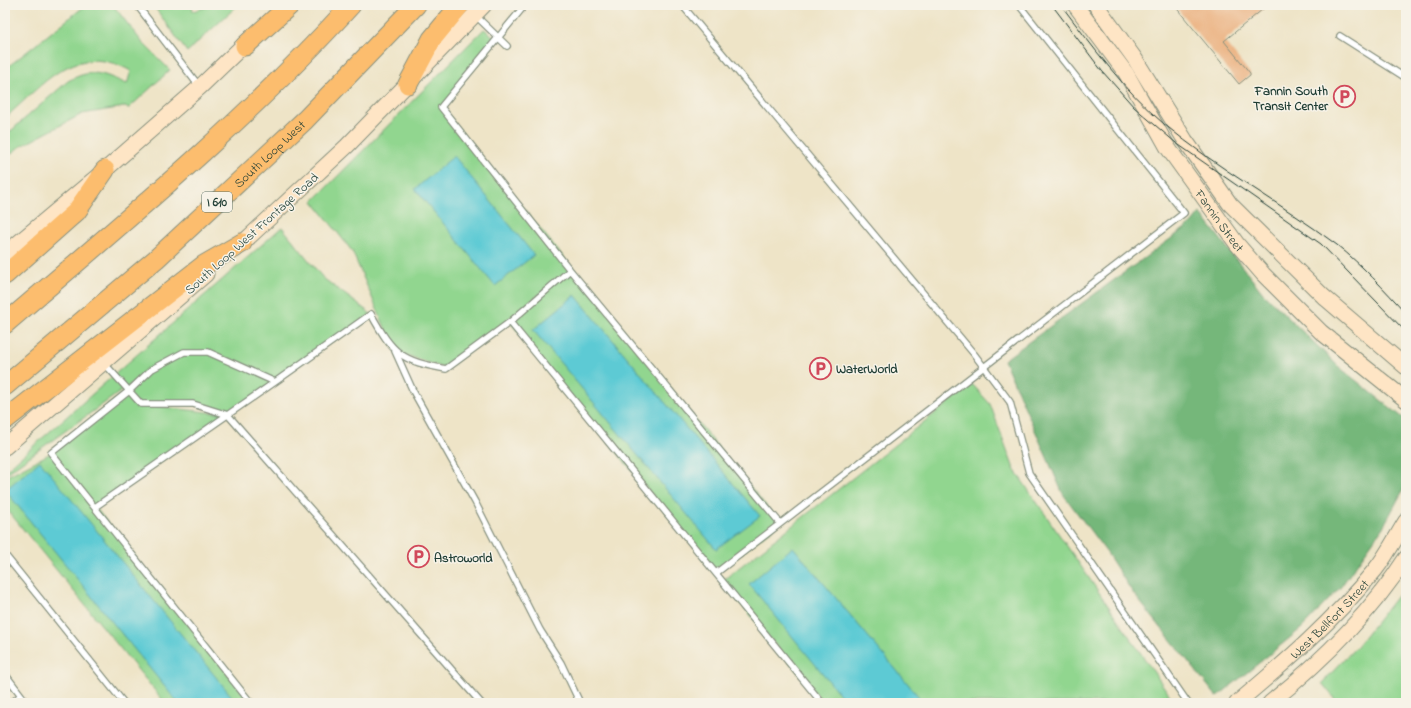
<svg xmlns="http://www.w3.org/2000/svg" width="1411" height="708" viewBox="0 0 1411 708" font-family="'Indie Flower',sans-serif">
<style>
.green{fill:#91d68f;stroke:#588a62;fill-rule:evenodd}
.forest{fill:#74b77a;stroke:#4a7a57}
.water{fill:#5dcad4;stroke:#3e8484}
.building{fill:#ecb687}
.lines{fill:none;stroke-linecap:round;stroke-linejoin:round}
.lane-casing{stroke:#86907e;stroke-width:8}
.secondary-casing{stroke:#86907e;stroke-width:17}
.highway-casing{stroke:#86907e;stroke-width:21}
.lane{stroke:#fff;stroke-width:5.5}
.secondary{stroke:#fee5c5;stroke-width:15}
.highway{stroke:#fcbd6e;stroke-width:19}
.tram{stroke:#1f3d34;stroke-width:1}
.labels{text-anchor:middle;stroke-width:3;stroke-linejoin:round;paint-order:stroke}
.shield{fill:#f7f3e8;stroke:#60746a;stroke-width:1}
.shield-label{font-size:12px;font-weight:bold;fill:#1f3d34}
.poi-label{font-size:13px;font-weight:bold;fill:#1f3d34;stroke:#f7f3e8;text-anchor:start}
.street-label{font-size:13px;fill:#1f3d34;stroke:#f7f3e8}
</style>
<rect width="100%" height="100%" fill="#f7f3e8"/>
<filter id="ink" filterUnits="userSpaceOnUse"><feTurbulence type="fractalNoise" baseFrequency=".025" numOctaves="2"/><feDisplacementMap in="SourceGraphic" scale="8" xChannelSelector="R" yChannelSelector="G"/><feConvolveMatrix kernelMatrix="1 2 1 2 8 2 1 2 1" color-interpolation-filters="sRGB"/></filter>
<filter id="wash" filterUnits="userSpaceOnUse"><feTurbulence type="fractalNoise" baseFrequency=".012" numOctaves="4" result="noise"/><feDisplacementMap in="SourceGraphic" scale="16" xChannelSelector="R" yChannelSelector="G"/><feGaussianBlur stdDeviation="0.9" result="paint"/><feColorMatrix in="noise" values="0 0 0 0 0 0 0 0 0 0 0 0 0 0 0 0 0 1.4 0 .05"/><feComposite in="paint" operator="in"/></filter>
<g filter="url(#wash)">
<rect width="100%" height="100%" fill="#eee4c7"/>
<path class="green" d="M86 5H113L142 42 170 70 129 108 124 107 82 114 18 148 5 158V136L68 81C94 67 103 74 127 84L131 71C75 40 45 83 5 118V69Z
M153 5H192L193 11 206 7V5H238L187 52Z
M484 29 497 39 441 107 780 523 716 573 510 322 557 280 446 369 395 351 352 251 313 201Z
M282 227 323 278 371 314 95 507 251 703H165L5 507V477L51 453 148 372 5 474V471ZM193 404 224 414 146 405Z
M972 384 990 404 1014 469 1175 703H824L722 581Z
M1406 585V703H1338L1322 683 1358 645Z"/>
<path class="forest" d="M1200 213 1262 292 1339 367 1406 420V485L1383 527 1340 588 1302 628 1217 697 1133 593 1107 553 1063 494 1004 360 1191 224Z"/>
<path class="water" d="M454 156 534 255 495 286 415 189Z
M575 295 760 516 716 549 533 330Z
M40 461 237 703H178L5 490Z
M793 547 924 703H847L749 584Z"/>
<g id="blocks">
<path class="building" d="M1174 5H1268L1224 41 1250 73V75L1239 84Z"/>
</g>
</g>
<g filter="url(#ink)">
<use href="#blocks" fill-opacity="0" stroke="#86907e" stroke-width="1"/>
<g class="lines">
<defs>
<path id="lane" d="M137 5 199 86
M525 5 441 107 570 270 510 322 822 703
M682 5 974 354 1010 402 1029 473 1188 703
M475 15 507 46
M1340 36 1406 78
M570 270 780 523
M395 351 413 391 475 502 540 630 561 663 580 703
M104 363 141 404H193L228 415 481 703
M95 507 275 382
M5 555 124 703
M716 573 1184 213 1019 5
M5 674 27 703
M12 703 21 695
M251 703 51 453 129 391 152 369 184 352H208L275 382 371 314C393 354 401 361 446 369L510 322"/>
<g id="secondary">
<path id="s1" d="M1075 5 1126 73 1168 148 1237 244 1263 274 1321 332 1406 400"/>
<path d="M1096 5 1135 59 1185 140 1230 204 1324 297 1406 367"/>
<path d="M235 250 347 146 484 5"/>
<path d="M5 254 105 170 200 87 252 37"/>
<path d="M5 447 206 274"/>
<path id="s2" d="M1237 703C1286 662 1334 620 1375 570 1387 555 1396 537 1406 521"/>
<path d="M1270 703C1322 661 1370 614 1406 558"/>
</g>
<g id="highway">
<path d="M245 46 290 5"/>
<path d="M408 84 432 39 460 5"/>
<path d="M5 275 76 212 105 170"/>
<path d="M5 324C124 222 246 121 351 5"/>
<path id="s3" d="M5 386 156 259 305 120 416 5"/>
<path d="M5 420 204 265 242 243"/>
</g>
</defs>
<use href="#lane" class="lane-casing"/>
<use href="#secondary" class="secondary-casing"/>
<use href="#highway" class="highway-casing"/>
<use href="#lane" class="lane"/>
<use href="#secondary" class="secondary"/>
<use href="#highway" class="highway"/>
<path class="tram" d="M1052 5 1102 71 1134 107 1176 143 1321 244 1406 332
M1061 5C1093 47 1123 89 1164 124 1218 169 1281 203 1337 245 1362 265 1384 289 1406 313"/>
</g>
</g>
<defs>
<symbol id="parking-ring" viewBox="-11 -11 22 22"><circle r="9.5" fill="#f7f3e8" stroke="#d1495b" stroke-width="1.5"/><path d="M-3.5-5.5H1a3.5 3.5 0 0 1 0 7H-1V5.5H-3.5ZM-1-3.4V-.6H.8a1.4 1.4 0 0 0 0-2.8Z" fill="#d1495b"/></symbol>
</defs>
<g fill-rule="evenodd">
<use href="#parking-ring" x="1332" y="84" width="25" height="25"/>
<use href="#parking-ring" x="808" y="356" width="25" height="25"/>
<use href="#parking-ring" x="406" y="544" width="25" height="25"/>
</g>
<g class="labels">
<rect class="shield" x="202" y="192" width="30" height="20" rx="3"/>
<g class="shield-label">
<text x="217" y="206">I 610</text>
</g>
<g class="poi-label">
<text x="1328" y="95" text-anchor="end">Fannin South<tspan x="1328" dy="15">Transit Center</tspan></text>
<text x="836" y="373">WaterWorld</text>
<text x="434" y="562">Astroworld</text>
</g>
<g class="street-label">
<text dy="5" stroke="none"><textPath href="#s3" startOffset="352">South Loop West</textPath></text>
<text dy="5" stroke="none"><textPath href="#s1" startOffset="260">Fannin Street</textPath></text>
<text transform="translate(251 233) rotate(-42)" y="5">South Loop West Frontage Road</text>
<text dy="5" stroke="none"><textPath href="#s2" startOffset="125">West Bellfort Street</textPath></text>
</g>
</g>
<rect width="1411" height="708" fill="none" stroke="#f7f3e8" stroke-width="20"/>
</svg>
